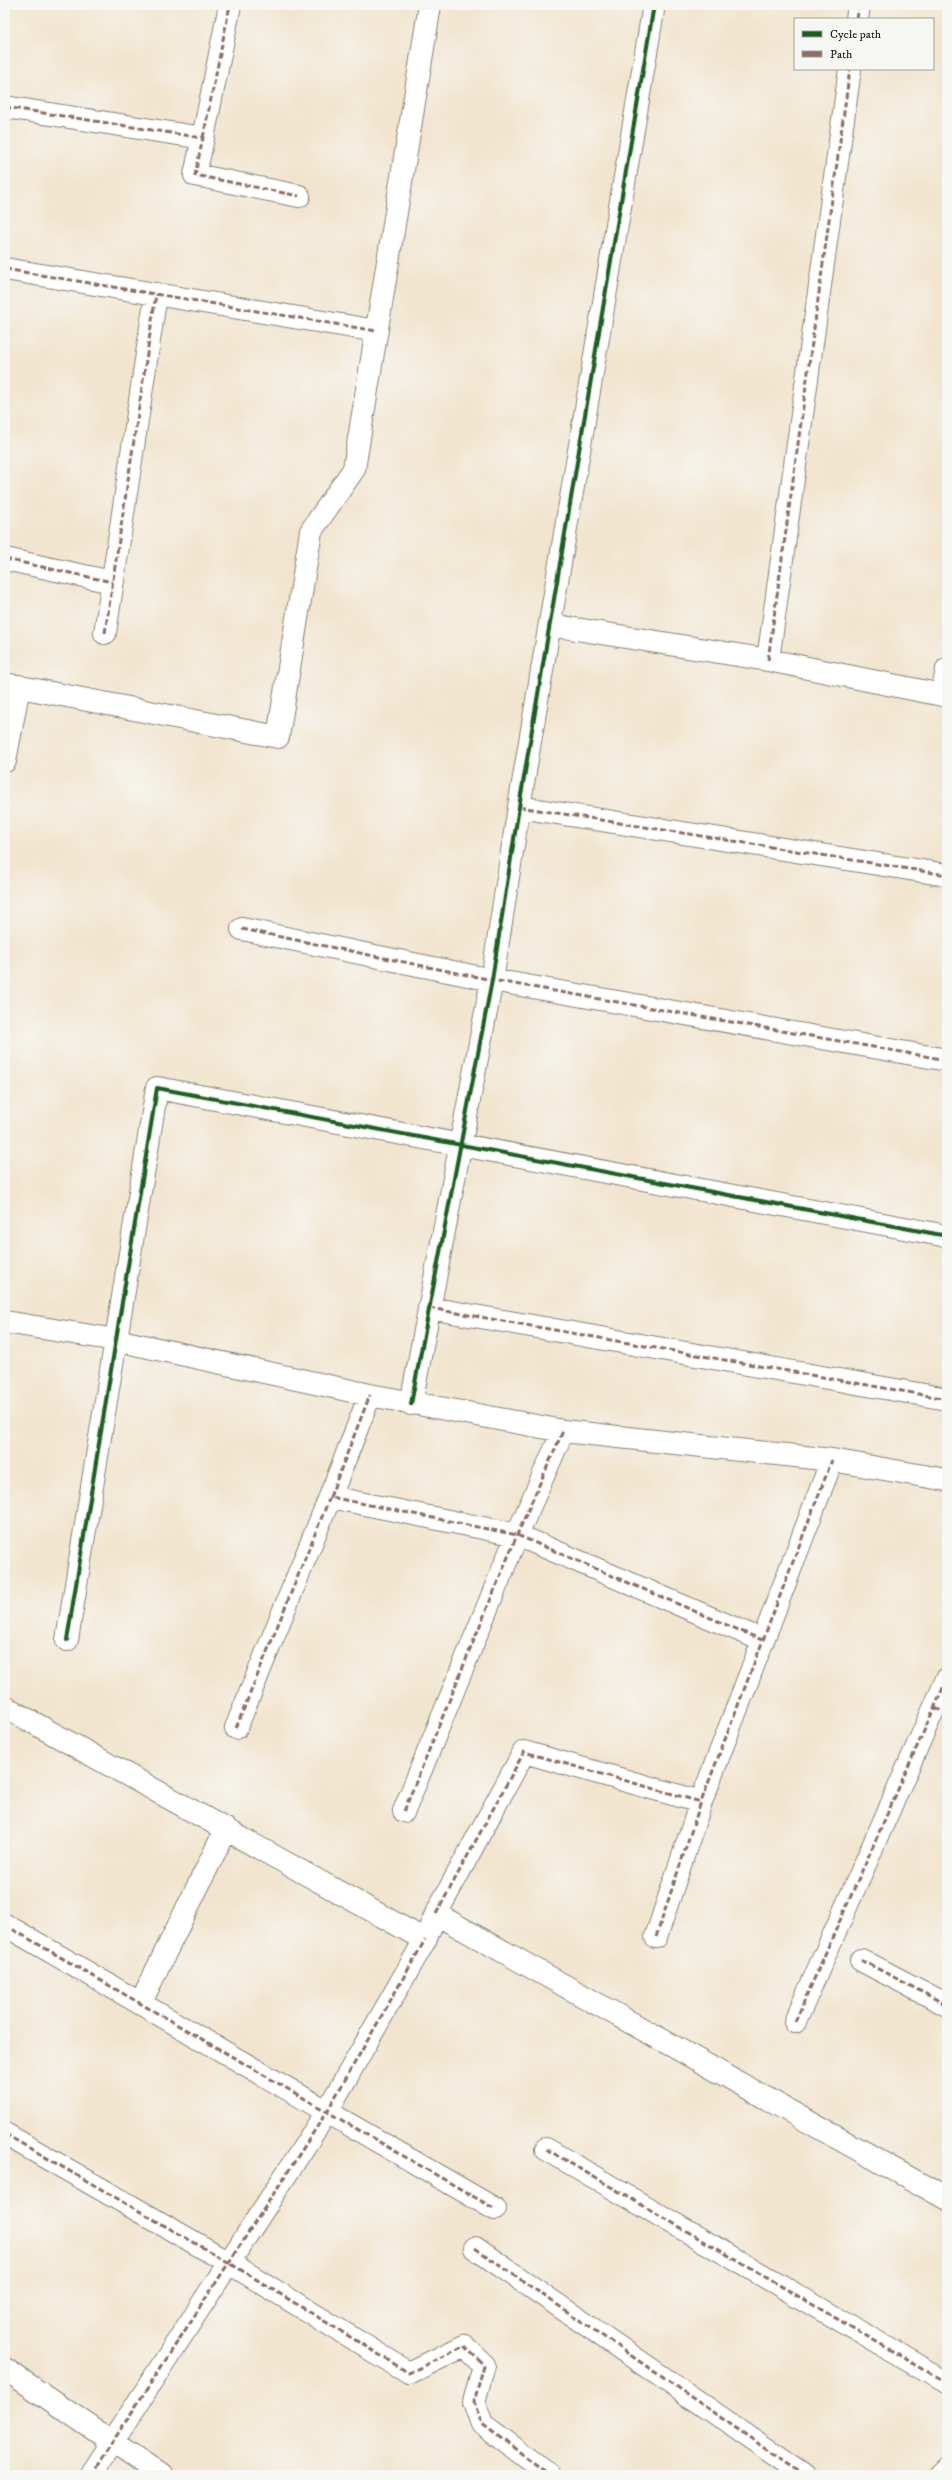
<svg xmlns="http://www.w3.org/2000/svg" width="952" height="2480" viewBox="0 0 952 2480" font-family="'IM FELL DW Pica',serif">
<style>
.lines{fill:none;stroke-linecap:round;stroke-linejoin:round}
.minor-casing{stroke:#878076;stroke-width:24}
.minor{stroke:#fff;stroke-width:22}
.quiet{stroke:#8d6e63;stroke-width:3;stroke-dasharray:6 3;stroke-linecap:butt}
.cycleway-casing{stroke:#f6f6f2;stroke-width:6}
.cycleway{stroke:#1b5e20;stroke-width:4}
</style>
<rect width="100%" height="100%" fill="#f6f6f2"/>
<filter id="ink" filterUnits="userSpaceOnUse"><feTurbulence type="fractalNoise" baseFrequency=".025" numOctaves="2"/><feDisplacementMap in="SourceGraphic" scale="8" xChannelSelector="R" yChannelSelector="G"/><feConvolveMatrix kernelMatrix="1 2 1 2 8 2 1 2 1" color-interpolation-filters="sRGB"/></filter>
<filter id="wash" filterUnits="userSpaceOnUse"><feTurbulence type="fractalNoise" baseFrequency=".012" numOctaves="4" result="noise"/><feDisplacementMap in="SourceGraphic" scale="16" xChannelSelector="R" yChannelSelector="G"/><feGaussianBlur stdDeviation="0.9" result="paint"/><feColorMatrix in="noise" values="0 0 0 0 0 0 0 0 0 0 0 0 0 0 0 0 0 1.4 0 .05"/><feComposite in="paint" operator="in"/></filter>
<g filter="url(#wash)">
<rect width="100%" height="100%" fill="#f2e5cf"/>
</g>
<g filter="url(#ink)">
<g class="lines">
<defs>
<path id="minor" d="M857 19 859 5
M5 107 203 138 195 175 299 196
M203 138 230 5
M5 269 377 331
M5 559 112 582
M551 625 768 660 947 696
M105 633 156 294
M768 660 850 69
M5 684 278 737 311 531 354 469 430 5
M942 695 947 669
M5 761 19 686
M519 807 947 875
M242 929 492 980 947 1060
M429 1308 947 1399
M5 1322 116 1340 370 1395 563 1431 832 1460 947 1480
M411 1404 492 980 519 807 654 5
M330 1497 370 1395
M67 1640 157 1088 947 1236
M5 1707 425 1940 436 1914 947 2199
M236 1728 330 1497 517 1535 762 1640
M404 1811 517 1535 563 1431
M436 1914 524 1752 701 1802
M5 1925 495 2209
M656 1937 701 1802 832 1460
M861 1960 947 2005
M140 2004 226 1829
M795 2022 947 1679
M5 2134 228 2262 409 2373 464 2346 484 2365 474 2402 482 2424 550 2475
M546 2149 947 2383
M475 2248 804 2475
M5 2369 161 2475
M91 2475 326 2113 425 1940
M939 2475 947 2467"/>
</defs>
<use href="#minor" class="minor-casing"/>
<use href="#minor" class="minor"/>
<path class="quiet" d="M857 19 859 5
M5 107 203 138 195 175 299 196
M203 138 230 5
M5 269 377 331
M5 559 112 582
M105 633 156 294
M768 660 850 69
M519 807 947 875
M242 929 492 980 947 1060
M429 1308 947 1399
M330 1497 370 1395
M935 1708 947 1713
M236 1728 330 1497 517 1535 762 1640
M404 1811 517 1535 563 1431
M436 1914 524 1752 701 1802
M5 1925 495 2209
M656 1937 701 1802 832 1460
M861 1960 947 2005
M795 2022 947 1679
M5 2134 228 2262 409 2373 464 2346 484 2365 474 2402 482 2424 550 2475
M546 2149 947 2383
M475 2248 804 2475
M91 2475 326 2113 425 1940"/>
<defs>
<path id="cycleway" d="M411 1404 492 980 519 807 654 5
M67 1640 157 1088 947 1236"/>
</defs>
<use href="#cycleway" class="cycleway-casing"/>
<use href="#cycleway" class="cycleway"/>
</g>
</g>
<rect width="952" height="2480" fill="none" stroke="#f6f6f2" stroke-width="20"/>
<rect x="794" y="18" width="140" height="52" fill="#f6f6f2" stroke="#9f9f9c"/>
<rect x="802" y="31" width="20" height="6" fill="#1b5e20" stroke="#9f9f9c"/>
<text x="830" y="38" font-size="12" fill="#1c1c1c">Cycle path</text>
<rect x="802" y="51" width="20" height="6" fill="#8d6e63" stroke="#9f9f9c"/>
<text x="830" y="58" font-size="12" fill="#1c1c1c">Path</text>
</svg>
